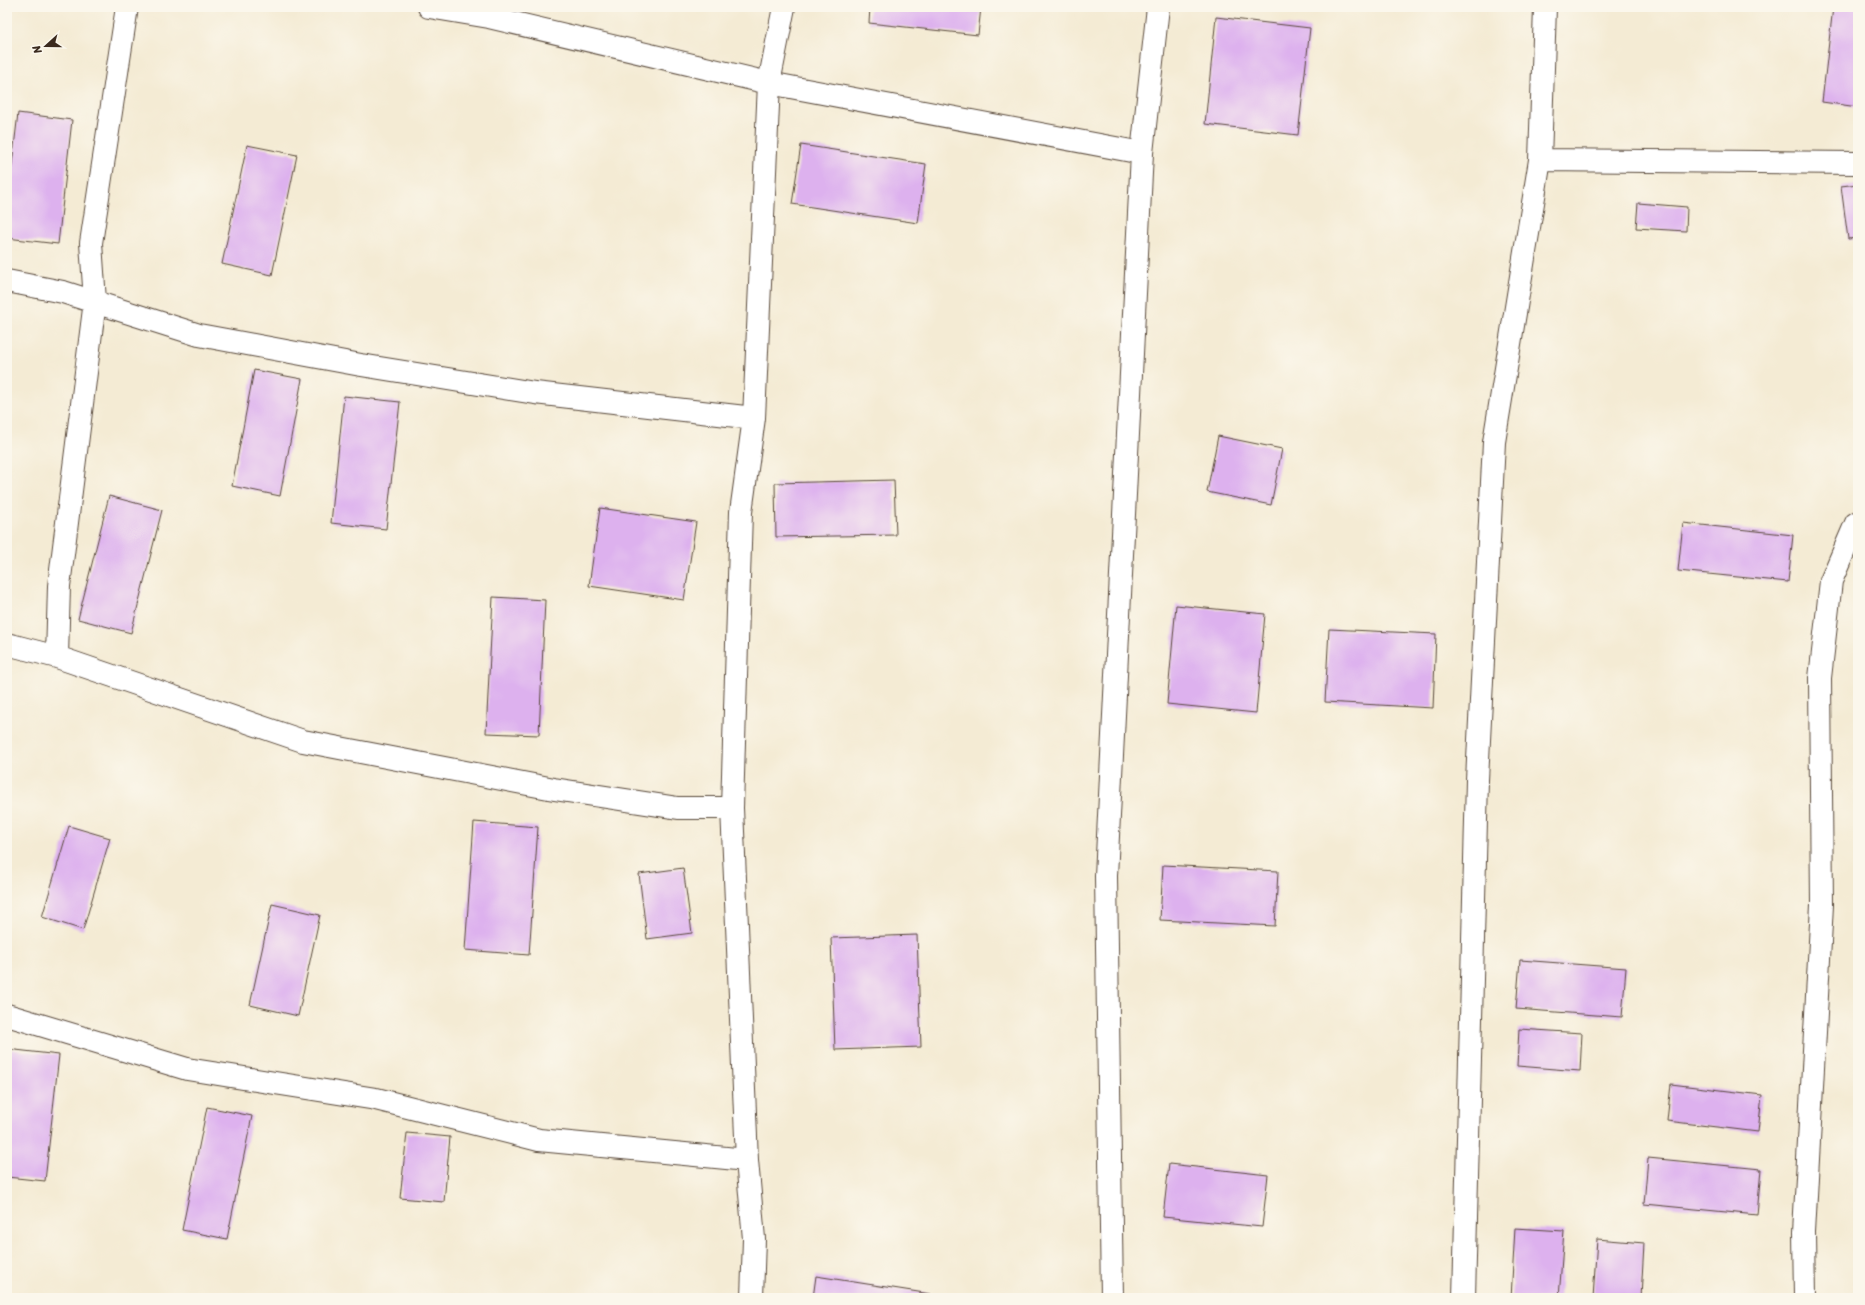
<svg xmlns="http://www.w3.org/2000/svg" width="1865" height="1305" viewBox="0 0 1865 1305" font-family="Sriracha,sans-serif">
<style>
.building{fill:#ddb1ee}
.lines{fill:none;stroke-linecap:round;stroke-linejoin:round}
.minor-casing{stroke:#574739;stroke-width:24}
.minor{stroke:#fff;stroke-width:22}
</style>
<rect width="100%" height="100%" fill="#fbf7ec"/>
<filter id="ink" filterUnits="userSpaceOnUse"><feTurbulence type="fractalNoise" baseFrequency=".025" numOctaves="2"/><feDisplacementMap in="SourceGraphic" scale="8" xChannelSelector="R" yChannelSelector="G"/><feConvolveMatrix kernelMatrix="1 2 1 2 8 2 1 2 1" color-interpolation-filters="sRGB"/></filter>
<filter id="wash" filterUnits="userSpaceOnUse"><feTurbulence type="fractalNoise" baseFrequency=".012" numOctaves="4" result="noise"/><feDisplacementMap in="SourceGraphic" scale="16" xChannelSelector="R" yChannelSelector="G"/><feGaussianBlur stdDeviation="0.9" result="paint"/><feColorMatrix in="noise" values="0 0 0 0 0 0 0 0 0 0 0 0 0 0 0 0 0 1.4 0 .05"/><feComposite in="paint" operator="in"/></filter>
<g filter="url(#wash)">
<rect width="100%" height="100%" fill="#f4ebd4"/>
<g id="blocks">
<path class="building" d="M870 7H981L978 35 869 23Z
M1833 7H1858V107L1822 102Z
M1216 17 1310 28 1298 135 1205 124Z
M18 113 72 120 58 244 7 238V207Z
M247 145 297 155 272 275 222 264Z
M801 145 926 164 918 223 792 204Z
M1858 184V238L1848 239 1841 186Z
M1638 203 1687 207 1686 231 1636 228Z
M254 370 302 379 280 496 232 486Z
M344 396 400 402 386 529 331 523Z
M1218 436 1282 449 1271 505 1207 492Z
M894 480 896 535 776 537 775 483Z
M109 496 162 510 131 633 78 619Z
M600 508 696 522 684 600 589 586Z
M1683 523 1793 535 1788 582 1678 571Z
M493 597 545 600 539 735 486 733Z
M1176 605 1265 614 1256 713 1167 704Z
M1329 629 1436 634 1433 708 1325 702Z
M474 822 538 827 529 955 465 950Z
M69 826 110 838 83 930 42 917Z
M1163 865 1278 871 1275 926 1160 920Z
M683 868 692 933 647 939 639 874Z
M272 904 320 915 298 1016 250 1005Z
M917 935 921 1047 835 1050 831 938Z
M1520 960 1626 968 1622 1017 1516 1009Z
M1519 1029 1582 1033 1580 1071 1517 1066Z
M7 1049 59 1055 45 1181 7 1177Z
M1671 1084 1762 1095 1758 1132 1667 1121Z
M207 1107 252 1116 227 1239 182 1230Z
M407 1133 450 1137 444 1202 400 1198Z
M1648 1158 1761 1169 1757 1215 1644 1204Z
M1169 1164 1268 1175 1262 1227 1163 1217Z
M1515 1228 1564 1231 1559 1298H1511Z
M1597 1239 1644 1243 1641 1298H1593Z
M816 1276 931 1294 930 1298H813Z"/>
</g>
</g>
<g filter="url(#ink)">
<use href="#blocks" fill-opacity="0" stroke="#574739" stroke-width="1"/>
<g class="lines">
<defs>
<path id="minor" d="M429 7 489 17 769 83 1142 153
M1540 160 1858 163
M7 281 63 292 199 335 361 365 535 393 754 418
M7 644 57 657 303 741 554 789 678 808H732
M57 657 59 586 95 301 91 243 127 7
M7 1015 187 1069 376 1099 539 1140 747 1160
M752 1298 754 1239 747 1160 732 808 741 512 754 418 769 83 784 7
M1112 1298 1106 876 1142 153 1158 7
M1464 1298 1477 780 1494 442 1540 160 1545 7
M1805 1298 1804 1232 1822 905 1820 678 1831 581 1856 523 1858 522"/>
</defs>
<use href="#minor" class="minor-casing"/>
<use href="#minor" class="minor"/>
</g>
</g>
<rect width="1865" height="1305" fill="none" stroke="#fbf7ec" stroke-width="24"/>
<g transform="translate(46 46) rotate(249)" stroke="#fbf7ec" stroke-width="3" paint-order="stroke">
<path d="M0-3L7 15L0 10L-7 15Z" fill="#3b2a1e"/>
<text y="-6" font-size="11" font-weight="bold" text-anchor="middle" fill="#3b2a1e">N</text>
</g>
</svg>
